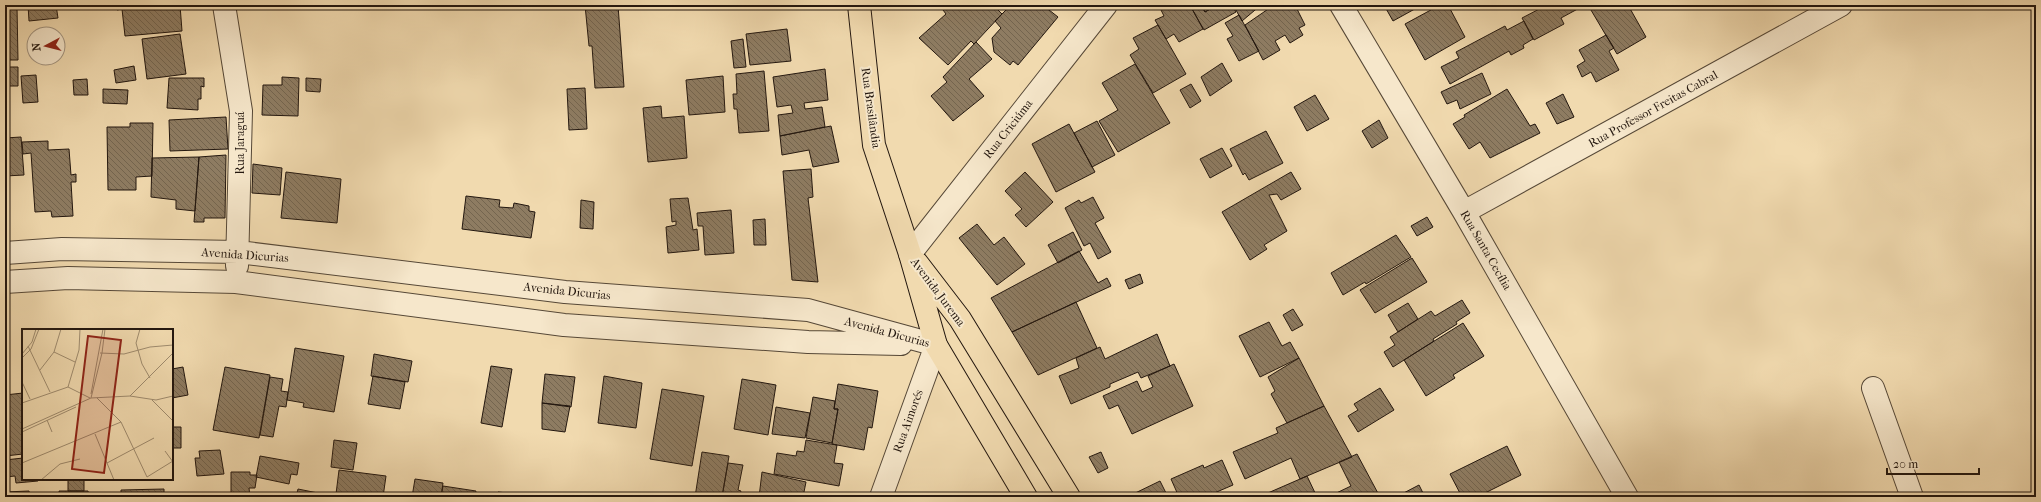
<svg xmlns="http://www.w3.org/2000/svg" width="2041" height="502" viewBox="0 0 2041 502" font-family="'IM FELL French Canon',serif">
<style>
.building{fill:url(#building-back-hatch);stroke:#23170f}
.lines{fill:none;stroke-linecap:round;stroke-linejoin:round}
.minor-casing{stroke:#564837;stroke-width:24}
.major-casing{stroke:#23170f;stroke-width:24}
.minor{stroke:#f6e7cb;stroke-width:22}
.major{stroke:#f1daaf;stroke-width:22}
.labels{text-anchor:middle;stroke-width:4;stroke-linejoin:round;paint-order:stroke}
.street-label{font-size:12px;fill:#23170f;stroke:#f6e7cb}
.inset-road{fill:none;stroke:#9f8c6f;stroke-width:1}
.view{fill:#8f2418;fill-opacity:0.15;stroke:#8f2418;stroke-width:2}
.inset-edge{fill:none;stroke:#23170f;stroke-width:2}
</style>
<defs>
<pattern id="building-back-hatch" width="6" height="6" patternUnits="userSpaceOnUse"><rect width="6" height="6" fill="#8e7c62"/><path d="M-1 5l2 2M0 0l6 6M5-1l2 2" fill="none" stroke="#74654f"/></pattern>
</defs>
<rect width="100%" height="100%" fill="#f1daaf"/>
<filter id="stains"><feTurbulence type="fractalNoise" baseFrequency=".005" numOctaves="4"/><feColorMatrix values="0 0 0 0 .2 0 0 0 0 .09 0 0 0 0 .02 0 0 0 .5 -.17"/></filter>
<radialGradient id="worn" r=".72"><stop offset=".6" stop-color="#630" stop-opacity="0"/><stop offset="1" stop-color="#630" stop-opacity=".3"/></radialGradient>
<path class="building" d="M28 5H56L58 18 29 21Z
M116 5H180L182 31 125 36 122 9 117 10Z
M585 5H618L624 87 595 88 592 46H589Z
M942 5H993L1002 14 974 44 971 41 948 65 919 38 946 14 940 6Z
M1011 5 1018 7 1019 5H1035L1041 10 1044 6 1058 17 1018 65 1013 61 1010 65 994 52 992 38 1001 28 995 21Z
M1035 5H1044L1041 10Z
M1170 5H1190L1203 29 1179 42 1174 34 1166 39 1155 20 1164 16 1161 10Z
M1190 5H1199L1192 9Z
M1199 5H1201L1205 12 1217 5H1232L1236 12 1204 30 1192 9Z
M1201 5H1217L1205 12Z
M1243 5H1261L1242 21 1236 10Z
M1274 5H1295L1305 25 1299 28 1303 35 1290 43 1285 35 1275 41 1280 50 1263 60 1245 25Z
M1384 5H1422L1393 21Z
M1440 5H1448L1465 37 1425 60 1405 24Z
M1547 5H1585L1561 18 1564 24 1534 40 1522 18Z
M1588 5H1628L1646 37 1617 54Z
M5 7H17L18 60H5Z
M1239 15 1259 51 1239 61 1227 39 1233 36 1225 23Z
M1524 21 1533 39 1523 45 1524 48 1511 55 1509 51 1450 84 1441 67 1459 58 1456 52 1505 26 1507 30Z
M1158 25 1186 74 1153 93 1130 55 1139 49 1133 38Z
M787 29 791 61 750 65 746 34Z
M180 34 186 74 147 79 142 39Z
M1606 35 1614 48 1609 51 1619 70 1596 82 1591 72 1582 77 1577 66 1585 61 1579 50Z
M743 39 746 67 734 68 731 41Z
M976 42 992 59 969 79 984 96 953 121 931 96 947 82 943 77Z
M1222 63 1232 81 1210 96 1201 77Z
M1135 64 1170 123 1118 152 1099 121 1118 110 1102 83Z
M134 66 136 80 116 83 114 70Z
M5 67H18V86H5Z
M825 69 828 100 804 103 805 109 822 107 825 127 780 136 778 115 793 113 791 105 777 107 773 77Z
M764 71 769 131 739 133 737 109H734L733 94H737L736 74Z
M1482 73 1491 94 1460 109 1457 100 1447 104 1441 92Z
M36 75 38 102 23 103 21 76Z
M723 76 725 112 689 115 686 80Z
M282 77 299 78 298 116 262 115 263 85H282Z
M169 78H204V87L201 86V99H198V110L167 108Z
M306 78 321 79 320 92 306 91Z
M87 79 88 95H74L73 80Z
M1191 84 1201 101 1190 108 1180 90Z
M585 88 587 129 569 130 567 89Z
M103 89 128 90 127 104 103 103Z
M1507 89 1530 126 1535 124 1540 133 1490 158 1480 142 1469 149 1453 124 1465 117 1464 115Z
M1563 94 1574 117 1557 124 1546 103Z
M1315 95 1329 119 1307 131 1294 107Z
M661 106 662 118 684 116 687 158 648 162 643 108Z
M226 117 228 149 170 151 169 120Z
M1379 120 1388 138 1372 148 1362 131Z
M1097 121 1115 155 1092 167 1074 133Z
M130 123H153L152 176 136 177V190H108L107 127H130Z
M1069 124 1095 172 1056 192 1032 144Z
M831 126 839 162 813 167 809 150 782 155 780 136Z
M1266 131 1283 163 1249 180 1245 173 1243 175 1230 149Z
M21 137 24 175 5 176V138Z
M48 141V150L69 149 71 175 76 174V182H71L73 216 52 217 51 211 35 212 31 153 23 154 22 142Z
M1222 148 1232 166 1210 178 1200 159Z
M226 155 225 218H204V222H194L199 157Z
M199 157 195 211 176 209V200L151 197 152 158Z
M253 164 282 168 280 195 252 193Z
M811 169 813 197 808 198 818 282 792 280 783 171Z
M286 172 341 179 337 223 281 218Z
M1025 172 1053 202 1026 227 1015 215 1022 209 1005 191Z
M1291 172 1301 189 1281 200 1277 194 1269 195 1287 231 1264 245 1267 249 1250 260 1222 212Z
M466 196 500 200 499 207 513 208 514 203 529 206V211L535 212 531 238 462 229Z
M1093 197 1104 218 1095 223 1111 252 1098 259 1090 243 1084 246 1065 208 1079 200 1081 203Z
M688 198 693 230 697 229 699 250 668 253 666 227 676 225V221L672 222 670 199Z
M581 200 594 202 593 229 580 228Z
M731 210 734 253 705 255 703 226H698L697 213Z
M1427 217 1433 227 1417 236 1411 226Z
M765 219 766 245H754L753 220Z
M977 224 994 245 1004 237 1025 264 997 285 959 238Z
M1073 232 1082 250 1058 263 1048 245Z
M1396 235 1411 257 1366 284 1365 282 1343 295 1331 273Z
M1079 251 1098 283 1107 278 1111 286 1012 332 991 298Z
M1412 258 1427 282 1375 313 1360 290Z
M1140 274 1143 283 1129 289 1125 280Z
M1462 300 1470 313 1456 322 1457 324 1433 339 1434 341 1393 367 1384 352 1395 345 1390 337 1431 311 1435 316Z
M1076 302 1097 348 1038 375 1012 332Z
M1408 303 1418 319 1398 332 1388 315Z
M1293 309 1303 325 1292 331 1283 315Z
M1269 322 1282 346 1290 342 1299 358 1260 377 1239 336Z
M1463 323 1484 356 1453 375 1455 378 1426 396 1404 360Z
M1157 334 1170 366 1141 378 1138 372 1110 384V387L1071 404 1059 376 1079 368 1076 358 1100 347 1105 359Z
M295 348 344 356 334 412 303 407 304 403 287 400Z
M374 354 412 361 408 382 371 376Z
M1299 358 1324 406 1287 423 1271 394 1275 391 1268 377Z
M1174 364 1193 406 1132 434 1118 405 1109 409 1103 396 1137 381 1142 392 1153 387 1148 376Z
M491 366 512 369 502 427 481 423Z
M183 367 188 395 172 398V369Z
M225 367 270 375 259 438 213 430Z
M545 374 575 377 571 407 542 403Z
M373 376 405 382 400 409 368 404Z
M604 376 642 383 636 428 598 423Z
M270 377 283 379 281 391 288 392 286 407 279 406 273 437 260 435Z
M742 379 776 385 768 435 734 429Z
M838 384 878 391 872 428 868 427 864 450 832 444 838 409H834Z
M1380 388 1394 410 1358 432 1348 416 1358 410 1354 404Z
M662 389 704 396 692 466 650 459Z
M23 393V454L5 456V395Z
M813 397 835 401 834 409H838L832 443 806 438Z
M542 403 570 406 565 432 542 429Z
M1324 406 1352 457 1300 479 1291 458 1245 479 1233 452 1278 433 1276 428Z
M776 407 810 413 805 438 772 434Z
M172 427H181V448H172Z
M334 440 357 443 353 470 331 467Z
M806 440 837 445 834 463 843 464 839 486 774 474 777 453 796 456 797 451 804 452Z
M1507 446 1521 475 1477 497H1462L1450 474Z
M220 450 224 474 197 476 195 458H200L199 451Z
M702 452 729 456 722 497H695Z
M1101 452 1108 468 1098 473 1089 457Z
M1357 454 1380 497H1328L1351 486 1339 462Z
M260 456 299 463 297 475 291 474 289 484 256 477Z
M23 458V479H38V481L16 483 15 476 5 477V460Z
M1222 460 1233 485 1205 497H1179L1171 479 1203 465 1204 468Z
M728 463 743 465 738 490 741 491 739 497H722Z
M339 470 386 476 383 497H358L336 494Z
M231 472H250V475H257L255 488H249L250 497H231Z
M762 472 806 482 803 497H759Z
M1307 476 1317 497H1261V496Z
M68 479H84V491H68Z
M117 479H142V480Z
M415 479 443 483 441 497H412Z
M1160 481 1168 497H1127Z
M1419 485 1425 497H1396Z
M443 486 476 491 475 497H441Z
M164 489V497H121V490Z
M298 489 318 493V497H296Z
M29 491 30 497H5V492Z
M59 491H88L89 497H60Z
M498 492 526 495 541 497H498Z"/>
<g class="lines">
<defs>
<path id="minor" d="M224 5 241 111 237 266
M1341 5 1464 212 1627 497
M1464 212 1841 5
M5 253 62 249 238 252 565 292 808 310 936 345
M910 254 1106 5
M5 282 68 278 236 282 564 325 808 342 901 344
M1873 388 1912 497
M881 497 936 345"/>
<path id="major" d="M859 5 874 145 910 254 936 345 1026 497
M917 263 960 319 1069 497"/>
</defs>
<use href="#minor" class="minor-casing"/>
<use href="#major" class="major-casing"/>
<use href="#minor" class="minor"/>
<use href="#major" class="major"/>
</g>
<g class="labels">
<g class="street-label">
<text transform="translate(871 108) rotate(82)" y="4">Rua Brasilândia</text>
<text transform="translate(1653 109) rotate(-29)" y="4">Rua Professor Freitas Cabral</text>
<text transform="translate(1008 129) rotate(-52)" y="4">Rua Criciúma</text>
<text transform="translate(240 143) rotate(-90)" y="4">Rua Jaraguá</text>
<text transform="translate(1486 250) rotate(60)" y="4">Rua Santa Cecília</text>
<text transform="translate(245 255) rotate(4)" y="4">Avenida Dicurias</text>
<text transform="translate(567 291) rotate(6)" y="4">Avenida Dicurias</text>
<text transform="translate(938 292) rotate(53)" y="4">Avenida Jurema</text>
<text transform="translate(887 332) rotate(15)" y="4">Avenida Dicurias</text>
<text transform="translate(908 421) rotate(-70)" y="4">Rua Aimorés</text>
</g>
</g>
<g transform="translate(22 329)">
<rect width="151" height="151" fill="#f1daaf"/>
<path class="inset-road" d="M118 0 114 14 120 35 128 49M6 17 28 63M32 23 53 33M78 24 102 25 128 18 151 16M0 25 10 13 14 0M0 29 9 20 17 0M18 41 32 23 39 0M0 53 8 70M46 58 57 21 58 0M69 65 81 0M108 67 134 71 151 67M69 69 80 24 83 0M75 69 99 93 125 148 151 132M130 71 151 92M0 74 46 58 68 69M25 91 30 103M0 100 69 69 108 67 151 24M0 103 54 78M73 105 92 151M143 122 151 133M0 134 99 93M85 134 132 109M19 151 38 135 58 130"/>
<path class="view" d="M66 7 99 11 82 144 50 140Z"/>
<rect width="151" height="151" class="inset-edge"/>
</g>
<rect width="2041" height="502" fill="none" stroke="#f1daaf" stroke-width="20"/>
<rect x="6" y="6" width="2029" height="490" fill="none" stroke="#23170f" stroke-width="2"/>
<rect x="10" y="10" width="2021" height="482" fill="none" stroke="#23170f"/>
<g transform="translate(46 46) rotate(263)"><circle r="19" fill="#f6e7cb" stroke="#a29480"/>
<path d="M0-3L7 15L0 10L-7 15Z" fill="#8f2418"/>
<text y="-6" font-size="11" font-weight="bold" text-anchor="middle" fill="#23170f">N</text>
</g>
<path d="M1887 468v6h92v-6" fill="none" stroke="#23170f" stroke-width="2"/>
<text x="1893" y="468" font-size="12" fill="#23170f" stroke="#f6e7cb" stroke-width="3" paint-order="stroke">20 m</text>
<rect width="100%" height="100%" filter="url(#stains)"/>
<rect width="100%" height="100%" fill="url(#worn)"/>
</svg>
